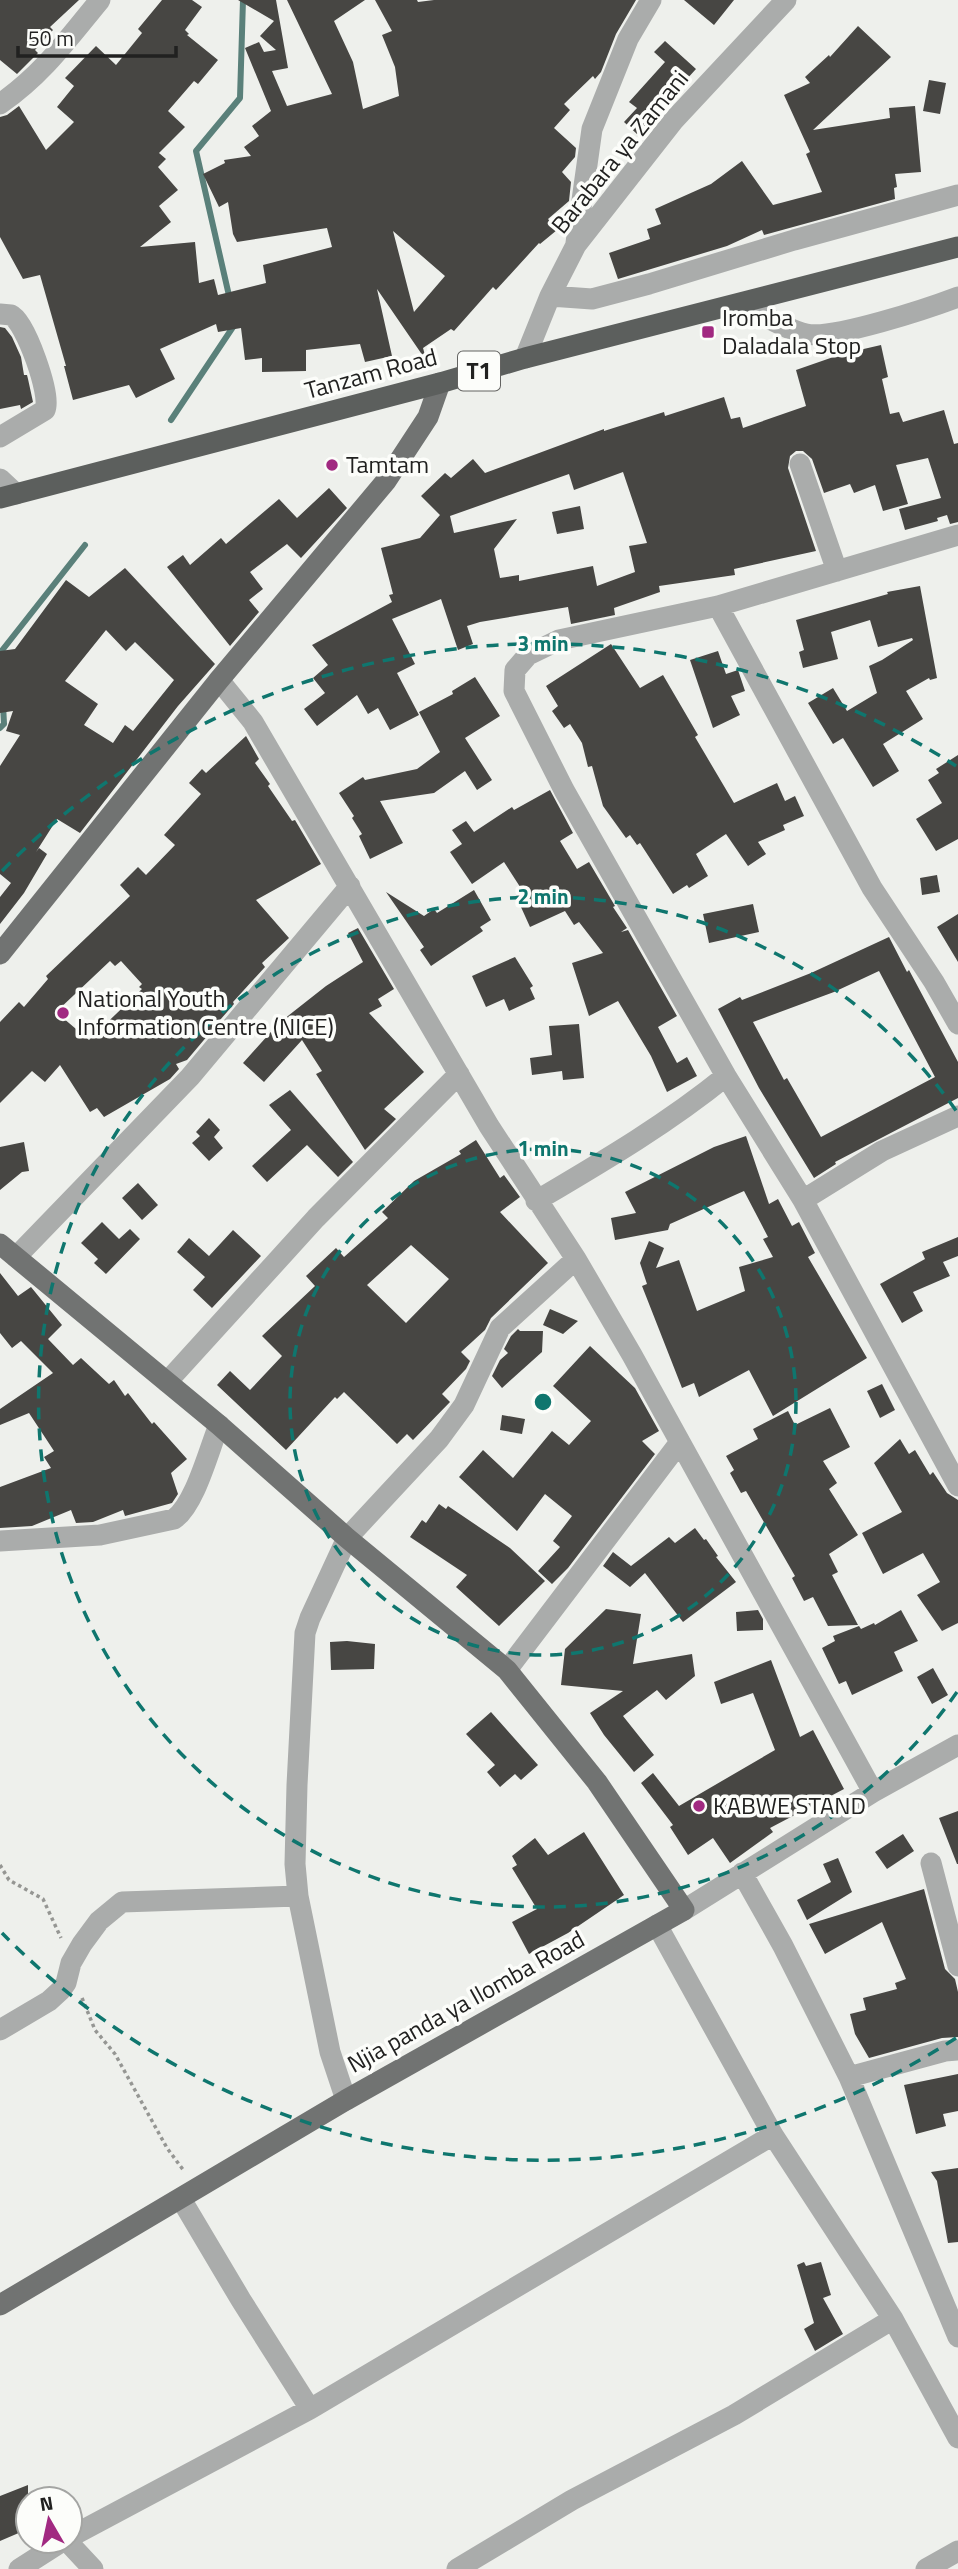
<svg xmlns="http://www.w3.org/2000/svg" width="958" height="2569" viewBox="0 0 958 2569" font-family="'Titillium Web',sans-serif">
<style>
.lines{fill:none;stroke-linecap:round;stroke-linejoin:round}
.stream{stroke:#5a807a;stroke-width:6}
.building{fill:#474643;fill-rule:evenodd}
.path{stroke:#959693;stroke-width:3.5;stroke-dasharray:3.5 3.5;stroke-linecap:butt}
.minor{stroke:#aaacab;stroke-width:21}
.major{stroke:#717372;stroke-width:21}
.highway{stroke:#5c5f5d;stroke-width:21}
.ring{fill:none;stroke:#0f766e;stroke-width:3.5;stroke-dasharray:12 9}
.poi-dot{fill:#a12981;stroke:#fcfdfa;stroke-width:2.5}
.labels{text-anchor:middle;stroke-width:7;stroke-linejoin:round;paint-order:stroke}
.shield{fill:#fcfdfa;stroke:#636361;stroke-width:2}
.shield-label{font-size:23px;font-weight:bold;fill:#212120}
.street-label{font-size:24px;fill:#212120;stroke:#fcfdfa}
.poi-label{font-size:24px;fill:#212120;stroke:#fcfdfa;text-anchor:start}
.centre{fill:#0f766e;stroke:#fcfdfa;stroke-width:3.5}
.ring-label{font-size:21px;text-anchor:middle;font-weight:bold;fill:#0f766e;stroke:#fcfdfa;stroke-width:7;stroke-linejoin:round;paint-order:stroke}
</style>
<rect width="100%" height="100%" fill="#eef0ec"/>
<g class="lines">
<path class="stream" d="M230 300 196 151 240 98 243 0
M171 420 235 324
M0 653 85 545
M0 728 4 724 3 704"/>
</g>
<path class="building" d="M0 0H79L50 27 53 30 35 50 38 53 17 74 0 60Z
M162 0H192L202 7 185 30 189 34 187 35 218 60 198 84 194 81 168 111 185 127 159 153 166 159 158 167 178 190 159 206 171 222 140 247 195 242 199 283 214 279 218 295 266 283 263 265 332 247 327 228 237 242 233 234 228 202 219 207 203 174 225 163 224 160 251 156 244 147 259 136 252 126 271 111 245 48 259 42 264 52 276 50 260 36 274 21 238 0H276L288 68 272 71 287 106 332 94 287 0H365L334 21 353 62 363 109 399 96 395 67 382 35 392 31 375 0H417L418 2 434 0H636L616 34 601 72 595 79 593 76 564 104 570 110 554 128 576 148 575 157 562 172 571 182 569 201 548 219 557 230 540 244 539 243 496 290 493 287 454 331 451 329 423 348 425 355 423 356 377 289 392 356 365 362 360 344 306 350V371L262 372V358L245 360 241 328 218 332 216 324 160 349 175 379 136 398 129 385 73 400 64 366H66L40 275 23 279 0 237V117L7 115 19 106 46 150 74 122 57 107 74 86 65 78 96 46 116 65 142 33 138 29ZM393 231 445 276 414 312Z
M684 0H734L714 25Z
M858 26 891 57 813 130 890 118 889 108 915 106 921 172 895 174 897 187 894 188 895 199 764 235 762 230 727 246 618 279 609 253 650 239 647 229 661 224 655 209 711 184 742 161 773 205 822 192 806 154 810 152 784 95 810 83 805 77 829 55 830 57Z
M665 41 696 69 637 134 624 122 637 108 629 102 665 62 654 52Z
M929 80 946 83 940 114 923 111Z
M0 327 5 328 12 337 21 357 24 375H27L28 379 33 402 21 409 20 405 0 409Z
M881 345 888 377 882 379 890 414 899 412 903 422 944 410 954 444 958 443V522L950 524 947 515 937 518 938 521 905 530 899 509 941 498 928 458 896 465 908 504 883 511 875 485 854 493 850 484 824 493 812 459 803 451H796L790 456 788 468 816 551 734 569 735 575 659 586 660 592 614 608 615 615 571 624 568 607 480 622 467 626 473 644 458 650 441 599 392 619 415 664 397 673 419 715 390 730 378 708 368 714 357 695 317 726 304 709 325 693 313 678 328 665 312 645 392 602 389 595 393 594 381 548 420 538 440 515 421 496 445 473 451 478 473 459 485 473 604 429V431L664 412 665 416 724 397 731 419 740 417 743 428 806 406 796 370 842 354ZM623 472 647 543 629 546 635 572 597 586 593 566 519 581V575L500 578 494 549 517 519 454 533 450 516 569 474 574 490Z
M329 488 347 508 301 558 287 544 250 572 263 589 249 600 259 612 230 646 167 567 183 555 190 565 221 538 226 544 279 499 297 518Z
M580 506 584 529 557 534 552 512Z
M125 568 215 664 178 706 80 833 57 819 36 852 39 848 47 854 24 893 0 924V897L11 883 0 874V766L20 735 6 731 13 711 0 713V651L15 649 66 580 89 597ZM106 630 126 651 135 642 174 680 133 731 125 725 113 743 84 725 98 704 65 681Z
M920 586 937 678 930 680 929 678 906 691 923 719 883 744 899 771 873 787 843 738 833 744 808 703 833 688 847 711 877 693 869 666 882 660 913 640 912 638 878 647 870 620 831 632 838 659 803 668 799 652 804 650 796 620 888 594 887 592Z
M611 644 640 688 663 675 698 735 695 737 734 803 777 783 785 801 795 796 804 816 783 825 785 830 758 842 766 854 748 866 726 834 696 854 708 876 689 888 687 885 673 894 640 843 637 845 630 835 626 838 603 806 592 766 588 767 582 743 570 724 564 728 552 711 558 706 546 686Z
M718 651 726 674 738 670 745 691 731 696 740 715 713 728 690 660Z
M475 677 500 716 465 738 492 780 477 790 465 771 434 793 380 801 403 843 370 859 359 836 362 834 352 818 354 816 339 793 363 777 365 780 417 769 440 752 419 712 453 694 452 691Z
M246 736 259 759 255 763 270 784 268 786 292 821 295 820 321 864 256 900 289 938 262 963 265 967 233 1002 234 1004 220 1020 212 1025 214 1028 187 1060 176 1064 179 1069 170 1079 104 1117 97 1108 90 1112 60 1065 45 1082 32 1071 0 1103V1022L19 1002 24 1007 48 979 46 976 130 896 120 885 138 867 146 875 175 845 164 835 201 794 189 783 202 769 206 773ZM110 961 115 966 121 961 142 984 139 987 142 989 89 1040 56 1012Z
M958 755V839L936 851 916 819 942 803 928 780 939 773 936 769Z
M550 790 573 833 560 841 577 869 589 862 615 906 613 907 627 928 621 932 628 930 677 1016 658 1027 677 1063 687 1057 697 1076 667 1092 651 1056 618 1001 589 1016 572 963 603 953 579 922 574 925 565 911 530 927 516 896 524 893 504 862 472 884 450 852 462 844 452 830 466 821 474 832 512 807 514 810Z
M937 875 940 892 922 895 920 878Z
M474 890 491 920 480 927 483 931 431 966 420 950 424 947 386 892 424 916 434 909 437 913Z
M753 904 759 932 709 943 703 914Z
M958 914V962L937 927Z
M358 928 394 989 378 999 382 1006 369 1013 424 1072 384 1109 396 1119 365 1150 316 1074 322 1071 302 1040 264 1082 243 1063 279 1023 326 986 363 962 348 933Z
M889 937 907 972 909 970 958 1062V1098L835 1162 836 1164 814 1178 759 1088 718 1009 740 997 742 1000 811 973ZM879 971 935 1077 821 1137 787 1078 784 1080 753 1022 834 992Z
M515 957 533 986 530 988 535 999 509 1011 504 999 486 1007 472 976Z
M579 1024 584 1078 563 1080 562 1071 532 1075 530 1058 552 1055 549 1026Z
M290 1090 353 1162 338 1177 307 1145 267 1182 252 1166 291 1130 269 1105Z
M209 1118 220 1130 214 1137 223 1148 209 1161 192 1143 200 1136 196 1132Z
M746 1136 769 1204 778 1199 792 1226 799 1222 815 1253 808 1257 867 1358 773 1416 749 1370 699 1397 694 1383 682 1388 642 1286 647 1284 640 1263 649 1241 664 1248 656 1268 679 1260 697 1311 745 1291 739 1267 773 1257 763 1239 768 1237 744 1191 670 1224 668 1230 615 1240 611 1218 636 1213 625 1192 714 1147Z
M476 1140 500 1178 504 1175 520 1197 500 1212 548 1263 491 1318 485 1330 461 1352 470 1361 466 1369 442 1394 450 1402 413 1440 407 1434 397 1444 344 1392 337 1399 335 1397 286 1450 217 1385 230 1371 250 1390 282 1356 262 1336 315 1286 306 1276 336 1248 344 1257 388 1218 382 1212 414 1181 461 1154 459 1151ZM411 1245 449 1279 406 1323 367 1285Z
M24 1142 29 1171 22 1172 0 1190V1147Z
M138 1183 158 1205 142 1220 122 1198Z
M102 1222 119 1239 130 1229 140 1239 106 1274 94 1263 98 1259 81 1243Z
M233 1230 261 1256 212 1308 193 1290 205 1277 177 1252 189 1238 209 1256Z
M958 1237V1256L943 1262 950 1276 913 1292 923 1311 902 1323 880 1284 925 1259 922 1252Z
M0 1273 18 1296 31 1287 62 1325 48 1339 73 1365 81 1358 109 1384 114 1380 125 1396 128 1393 152 1424 154 1422 187 1459 171 1473 178 1494 172 1503 125 1516 123 1510 93 1522 76 1523 71 1510 32 1526 0 1528V1487L51 1468 44 1457 54 1451 29 1413 0 1425V1409L53 1373 21 1341 12 1348 0 1333Z
M550 1309 578 1321 563 1334 543 1325Z
M518 1329 520 1331H543L542 1352 502 1388 492 1376 500 1360 508 1353 504 1349 511 1336Z
M590 1346 635 1388 659 1431 642 1441 655 1454 568 1568 552 1584 538 1571 560 1547 553 1541 572 1516 545 1494 517 1531 459 1477 483 1450 513 1478 552 1431 569 1445 591 1421 553 1386Z
M882 1384 895 1410 880 1418 867 1391Z
M830 1408 850 1447 823 1461 837 1483 829 1489 858 1535 829 1554 838 1572 832 1575 858 1625 828 1626 813 1597 804 1601 792 1578 795 1576 746 1491 741 1493 730 1473 734 1470 726 1456 758 1439 753 1429 788 1411 795 1425Z
M502 1415 525 1419 522 1434 500 1430Z
M900 1439 909 1454 915 1450 930 1475 933 1472 947 1493 958 1500V1623L942 1631 917 1595 940 1582 923 1553 883 1574 862 1533 902 1512 874 1463Z
M439 1504 446 1509 448 1506 510 1548 545 1581 499 1626 456 1587 467 1575 410 1537 422 1520 426 1523Z
M695 1528 704 1540 706 1539 718 1556 716 1557 736 1582 683 1622 645 1573 630 1587 603 1566 613 1552 631 1566 669 1537 675 1543Z
M606 1609 641 1614 633 1664 692 1654 695 1676 666 1700 657 1690 623 1716 654 1755 634 1772 604 1735 590 1713 623 1691 561 1685 565 1649Z
M758 1610 763 1619V1630L737 1631 736 1612Z
M901 1610 918 1641 894 1652 903 1671 852 1695 846 1681 839 1684 822 1648 835 1641 833 1636 859 1626 861 1629 874 1623 875 1625Z
M347 1641 375 1644 374 1669 331 1670 330 1642Z
M771 1660 800 1737 813 1730 844 1789 770 1828 773 1832 730 1863 713 1838 688 1855 670 1827 673 1825 641 1783 653 1773 679 1806 775 1750 753 1693 721 1704 714 1682Z
M933 1668 948 1695 932 1704 917 1677Z
M491 1712 538 1765 521 1780 515 1774 500 1787 487 1772 495 1765 466 1734Z
M958 1811V1864H957L939 1818Z
M584 1832 624 1895 568 1933 529 1954 512 1922 537 1909 512 1868 517 1865 512 1856 535 1838 548 1855Z
M903 1834 914 1851 887 1869 875 1852Z
M838 1858 852 1892 807 1920 797 1900 831 1882 823 1864Z
M924 1889 945 1969 955 1979 958 1992V2037L942 2038 869 2058 855 2034 850 2014 866 2010 863 1998 897 1989 895 1983 906 1979 882 1922 825 1954 809 1924Z
M958 2074V2111L943 2114 946 2126 916 2134 904 2085Z
M958 2168V2242L948 2243 937 2181 931 2172Z
M804 2262 806 2266 821 2262 831 2295 823 2298 843 2334 815 2351 804 2329 814 2323 797 2265Z
M28 2485V2529L0 2541V2496Z"/>
<g class="lines">
<path class="path" d="M0 1865 9 1880 43 1899 61 1938
M82 1998 95 2030 115 2054 167 2148 184 2171"/>
<path class="minor" d="M0 104C43 74 67 40 100 0
M576 243 592 129 628 39 651 0
M550 296 592 299 649 284 794 240 958 195
M742 304C762 314 784 329 806 334 833 340 929 308 958 297
M0 314 11 315C25 321 52 396 45 410L0 437
M525 358 550 296 576 245 674 120 786 0
M800 464 837 571
M0 479 16 494
M958 535 718 606 559 640 528 655 515 670 514 691 564 790 726 1076 803 1200 958 1486
M718 606 872 888 934 982 958 1024
M219 680 253 722 489 1126 576 1259 632 1355 873 1792
M803 1200 882 1151 958 1116
M536 1201C602 1162 667 1124 726 1076
M16 1257 190 1077 350 886
M167 1382 316 1218 459 1074
M0 1541 100 1535 174 1519C195 1505 209 1449 219 1425
M507 1670 680 1442
M931 1863 958 1966
M742 1873 783 1946 849 2077 958 2337
M684 1910 873 1792 958 1745
M657 1925 773 2135 893 2319 958 2438
M0 2030 49 2001 61 1990 66 1983 71 1963 82 1944 99 1921 122 1902 298 1896
M849 2077 945 2051 958 2050
M346 2100 330 2052 298 1896 295 1864 297 1785 305 1633 310 1618 347 1538 439 1439 464 1405 500 1328 576 1259
M181 2199 241 2300 310 2409
M70 2537 310 2409 773 2135
M67 2541 93 2569
M19 2569 63 2541
M457 2569 572 2500 734 2415 893 2319
M926 2569 958 2551"/>
<path class="major" d="M0 954 219 680 386 481 428 417 440 383
M0 1244 219 1425 347 1538 507 1670 597 1782 684 1910 346 2100 0 2305"/>
<path class="highway" d="M0 498 440 383 525 358 958 247"/>
</g>
<g class="ring">
<circle cx="543" cy="1402" r="253"/>
<path d="M957 1692A505 505 0 1 1 957 1112"/>
<path d="M956 2038A758 758 0 0 1 2 1933M2 871A758 758 0 0 1 956 766"/>
</g>
<g class="poi-dot">
<rect x="701" y="325" width="14" height="14" rx="3.5"/>
<circle cx="332" cy="465" r="7"/>
<circle cx="63" cy="1013" r="7"/>
<circle cx="699" cy="1806" r="7"/>
</g>
<g class="labels">
<rect class="shield" x="458" y="351.5" width="42" height="39" rx="5"/>
<g class="shield-label">
<text x="479" y="379">T1</text>
</g>
<g class="street-label">
<text transform="translate(620 152) rotate(-51)" y="8">Barabara ya Zamani</text>
<text transform="translate(371 374) rotate(-15)" y="8">Tanzam Road</text>
<text transform="translate(466 2002) rotate(-29)" y="8">Njia panda ya Ilomba Road</text>
</g>
<g class="poi-label">
<text x="722" y="326">Iromba<tspan x="722" dy="28">Daladala Stop</tspan></text>
<text x="346" y="473">Tamtam</text>
<text x="77" y="1007">National Youth<tspan x="77" dy="28">Information Centre (NICE)</tspan></text>
<text x="713" y="1814">KABWE STAND</text>
</g>
</g>
<circle cx="543" cy="1402" r="10" class="centre"/>
<g class="ring-label">
<text x="543" y="651">3 min</text>
<text x="543" y="904">2 min</text>
<text x="543" y="1156">1 min</text>
</g>
<g transform="translate(49 2520) rotate(351)"><circle r="33" fill="#fcfdfa" stroke="#a4a5a3" stroke-width="2"/>
<path d="M0-5L12 26L0 18L-12 26Z" fill="#a12981"/>
<text y="-10" font-size="19" font-weight="bold" text-anchor="middle" fill="#212120">N</text>
</g>
<path d="M18 46v10h158v-10" fill="none" stroke="#212120" stroke-width="3.5"/>
<text x="28" y="46" font-size="21" fill="#212120" stroke="#fcfdfa" stroke-width="5" paint-order="stroke">50 m</text>
</svg>
